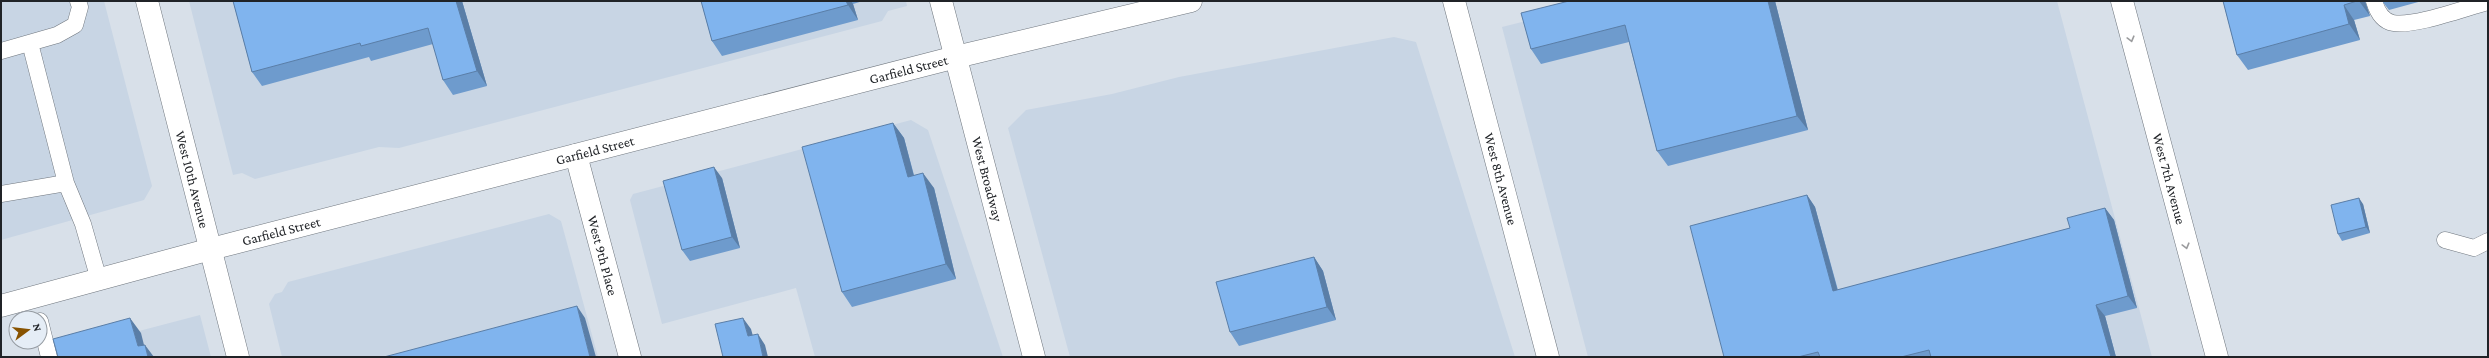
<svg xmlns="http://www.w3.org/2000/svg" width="2489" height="358" viewBox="0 0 2489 358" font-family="'Crimson Pro',serif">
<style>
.built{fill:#c8d5e4}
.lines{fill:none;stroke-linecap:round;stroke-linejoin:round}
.lane-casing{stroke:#6f767e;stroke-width:17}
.street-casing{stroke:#6f767e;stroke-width:23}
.primary-casing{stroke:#6f767e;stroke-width:23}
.lane{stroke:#fff;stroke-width:16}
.street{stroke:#fff;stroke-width:22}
.primary{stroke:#fff;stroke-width:22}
.wall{fill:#6e9bcd}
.shaded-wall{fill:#5a7ea7}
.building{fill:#80b4ee;stroke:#5a7ea7}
.oneway{stroke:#9b9c9e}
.labels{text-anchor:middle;stroke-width:3;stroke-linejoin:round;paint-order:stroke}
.street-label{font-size:14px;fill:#202327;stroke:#e5edf6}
</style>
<rect width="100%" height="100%" fill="#d8e0e9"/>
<path class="built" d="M1 1H104L152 186 144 200 1 240Z
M189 1H906L907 6 888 11 882 21 399 148 379 147 255 179 242 173 233 175Z
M1607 1H2057L2152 357H1588L1502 27Z
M1394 37 1416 42 1515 357H1070L1008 128 1026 110 1112 94 1179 77Z
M911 120 928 130 1003 357H815L796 288 662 324 630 200 633 194Z
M549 214 561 221 598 357H282L269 304 275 294 282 292 288 282Z
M200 315 211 357H40Z"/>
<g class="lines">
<defs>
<path id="lane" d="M2374 1C2377 11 2382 21 2393 23 2414 27 2465 8 2488 2
M1 51 57 35 75 25 80 7 78 1
M66 183 83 224 99 280
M1 194 66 183 30 43
M2445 240 2474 248 2488 241
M40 321 49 357"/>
<g id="street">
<path id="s1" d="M147 1 238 357"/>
<path id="s2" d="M941 1 1034 357"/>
<path id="s3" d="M1454 1 1548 357"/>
<path id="s4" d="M576 155 630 357"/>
</g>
<g id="primary">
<path id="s5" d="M2122 1 2217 357"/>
<path id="s6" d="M1 306 211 249 956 57 1191 1"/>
</g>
</defs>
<use href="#lane" class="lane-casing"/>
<use href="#street" class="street-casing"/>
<use href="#primary" class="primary-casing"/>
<use href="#lane" class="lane"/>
<use href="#street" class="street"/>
<use href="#primary" class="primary"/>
</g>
<path class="wall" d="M233 1H462L487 86 453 95 443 80 433 44 371 61 369 57 262 86 252 72Z
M701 1H863L853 4 858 20 722 56 712 41Z
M1775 1 1808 130 1668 166 1657 151 1629 42 1541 64 1531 49 1521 13Z
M2223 1H2365L2370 16 2354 20 2360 40 2248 70 2237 55Z
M2382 1H2422L2389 10Z
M893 123 904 138 914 175 934 188 956 279 852 307 842 292Z
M722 178 740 248 690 261 682 250Z
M1807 195 1815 207 1838 290 2070 228 2105 208 2114 220 2137 308 2105 316 2116 357H1724Z
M2363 204 2370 233 2342 241 2338 234Z
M1314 257 1323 271 1336 320 1239 346 1230 332Z"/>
<path class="shaded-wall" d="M456 1H462L487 86 477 71Z
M846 1H851L853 4 858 20 848 5Z
M1768 1H1775L1808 130 1797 116Z
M2359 1H2365L2370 16Z
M2344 5 2354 20 2360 40 2349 24Z
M893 123 904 138 918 192 908 177Z
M714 167 722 178 740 248 732 237Z
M923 173 934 188 956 279 946 264Z
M1807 195 1815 207 1841 303 1833 291Z
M2359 198 2363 204 2370 233 2366 227Z
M2105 208 2114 220 2137 308 2128 296Z
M1314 257 1323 271 1336 320 1327 307Z
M2096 305 2105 316 2116 357H2111Z
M577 306 585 318 596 357H590Z
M130 318 141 333 147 357 138 346Z
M743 318 751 329 756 347 748 336Z
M758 334 765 345 768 357H763Z
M145 345 154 357H148Z"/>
<path class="building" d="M233 1H456L477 71 443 80 428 28 361 46 360 43 252 72Z
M701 1H846L848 5 712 41Z
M1569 1H1768L1797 116 1657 151 1625 25 1531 49 1521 13Z
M2223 1H2357L2344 5 2349 24 2237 55Z
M893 123 908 177 923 173 946 264 842 292 802 147Z
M714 167 732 237 682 250 663 181Z
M1807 195 1833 291 2070 228 2067 218 2105 208 2128 296 2096 305 2111 357H1931L1929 350 1901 357H1820L1818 352 1798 357H1724L1690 226Z
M2359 198 2366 227 2338 234 2331 205Z
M1314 257 1327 307 1230 332 1216 282Z
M577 306 590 357H384Z
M130 318 138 346 145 345 148 357H58L53 339Z
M743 318 748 336 758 334 763 357H723L715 324Z"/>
<defs><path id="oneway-chevron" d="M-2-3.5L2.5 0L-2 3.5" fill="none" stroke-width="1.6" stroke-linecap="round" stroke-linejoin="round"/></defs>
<g class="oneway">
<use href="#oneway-chevron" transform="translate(2131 39) rotate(75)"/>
<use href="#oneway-chevron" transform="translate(2186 246) rotate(75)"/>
</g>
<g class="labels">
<g class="street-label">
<text dy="5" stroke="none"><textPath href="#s6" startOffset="938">Garfield Street</textPath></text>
<text dy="5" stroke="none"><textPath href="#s6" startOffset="614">Garfield Street</textPath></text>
<text dy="5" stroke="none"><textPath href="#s1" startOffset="184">West 10th Avenue</textPath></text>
<text dy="5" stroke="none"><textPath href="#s2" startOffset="184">West Broadway</textPath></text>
<text dy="5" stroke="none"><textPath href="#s3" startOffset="184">West 8th Avenue</textPath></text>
<text dy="5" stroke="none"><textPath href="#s5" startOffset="184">West 7th Avenue</textPath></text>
<text dy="5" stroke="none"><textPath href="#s6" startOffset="290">Garfield Street</textPath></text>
<text dy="5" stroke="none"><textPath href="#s4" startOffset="104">West 9th Place</textPath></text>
</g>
</g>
<rect width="2489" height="358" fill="none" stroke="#202327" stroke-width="4"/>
<g transform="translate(28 330) rotate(75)"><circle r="19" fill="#e5edf6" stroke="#969ca3"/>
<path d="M0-3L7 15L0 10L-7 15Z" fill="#885300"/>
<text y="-6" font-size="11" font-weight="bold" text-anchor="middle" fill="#202327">N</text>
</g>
</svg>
